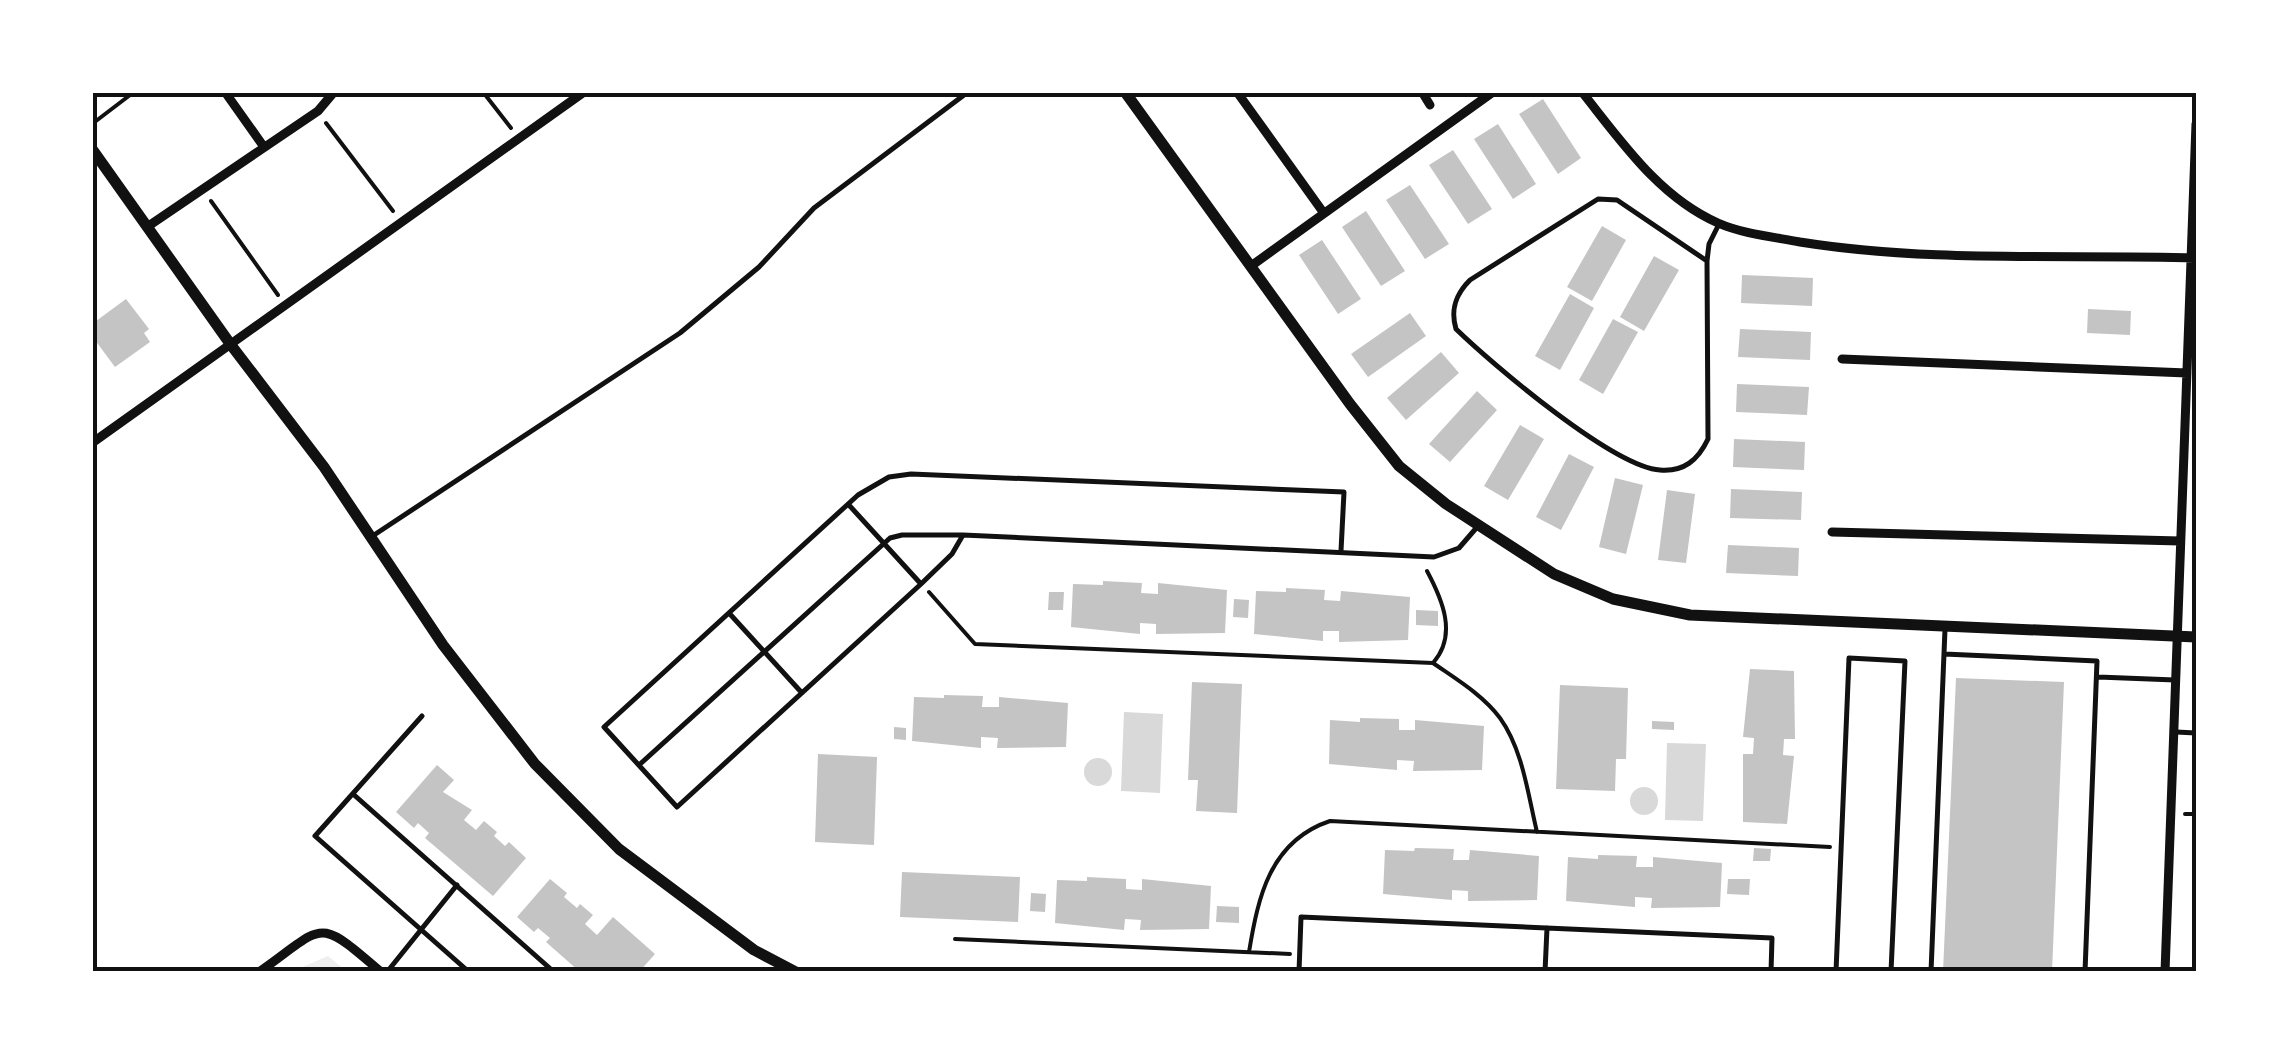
<svg xmlns="http://www.w3.org/2000/svg" width="2289" height="1064" viewBox="0 0 2289 1064" font-family="Raleway,sans-serif">
<style>
.green{fill:#eee}
.water{fill:#d9d9d9}
.building{fill:#c4c4c4}
.lines{fill:none;stroke-linecap:round;stroke-linejoin:round}
.path{stroke:#111;stroke-width:4}
.service{stroke:#111;stroke-width:5}
.minor{stroke:#111;stroke-width:9}
.tertiary{stroke:#111;stroke-width:11}
.neatline{fill:none;stroke:#111;stroke-width:4}
</style>
<rect width="100%" height="100%" fill="#fff"/>
<path class="green" d="M328 956 346 971H293Z"/>
<path class="water" d="M1124 712 1163 714 1160 793 1121 791Z
M1667 743 1706 744 1703 821 1665 820Z
M1084 772a14 14 0 1 1 28 0a14 14 0 1 1-28 0Z
M1630 801a14 14 0 1 1 28 0a14 14 0 1 1-28 0Z"/>
<path class="building" d="M1543 99 1581 158 1558 174 1519 114Z
M1498 124 1536 184 1513 199 1474 139Z
M1453 150 1492 209 1468 224 1429 165Z
M1410 185 1449 244 1425 259 1386 200Z
M1366 211 1405 271 1381 286 1342 227Z
M1602 226 1626 240 1592 301 1567 287Z
M1322 240 1361 299 1338 314 1299 255Z
M1654 256 1679 270 1644 331 1620 317Z
M1742 275 1813 278 1812 306 1741 303Z
M1570 294 1594 308 1560 370 1535 356Z
M126 299 149 329 144 333 150 342 115 367 92 336V324Z
M2088 309 2131 311 2130 335 2087 333Z
M1410 313 1426 336 1368 377 1351 354Z
M1613 319 1638 332 1603 394 1579 380Z
M1740 329 1811 332 1810 360 1738 357Z
M1441 352 1459 373 1406 420 1387 398Z
M1737 384 1809 387 1807 415 1736 412Z
M1477 391 1497 410 1450 462 1429 444Z
M1520 425 1544 439 1508 500 1484 486Z
M1734 439 1805 442 1804 470 1733 467Z
M1569 454 1594 467 1561 530 1536 517Z
M1615 478 1643 485 1626 554 1599 547Z
M1731 489 1802 492 1801 520 1730 518Z
M1667 490 1695 494 1686 563 1658 560Z
M1728 545 1799 548 1798 576 1726 573Z
M1103 581 1142 583 1141 593 1158 594V583L1227 590 1225 633 1156 634V624L1140 623V634L1071 627 1073 584 1103 585Z
M1286 588 1325 590 1324 600 1340 601 1341 591 1410 597 1408 640 1339 642V631H1323V641L1254 634 1256 591 1286 592Z
M1049 592H1064L1063 610H1048Z
M1234 599 1249 600 1248 618 1233 617Z
M1416 610 1438 611V626L1416 625Z
M1750 669 1794 671 1795 739H1784L1783 755 1794 756 1787 824 1743 822V754H1753L1754 738 1743 737Z
M1956 678 2064 682 2052 972H1943Z
M1192 682 1242 684 1237 813 1196 811 1198 780H1188Z
M1560 685 1628 688 1626 759H1616L1615 791 1556 789Z
M944 695 983 696 982 707H999V697L1068 703 1066 747 997 748 998 738 981 737V748L912 741 914 697 944 698Z
M1360 718 1399 719V730H1415V720L1484 726 1482 770 1413 771 1414 761 1397 760V770L1329 764 1330 720 1360 722Z
M1652 721 1674 722V730L1652 729Z
M894 727 906 728V740L894 739Z
M818 754 877 757 874 845 815 842Z
M437 765 454 780 443 792 472 810 464 820 476 830 484 821 497 832 494 836 505 846 509 842 526 858 493 896 425 838 429 833 418 823 414 828 396 812Z
M1415 848 1454 849 1453 860H1469L1470 850 1539 856 1537 900 1468 901V891L1452 890V900L1383 894 1385 850 1414 851Z
M1754 848 1771 849 1770 861H1753Z
M1598 855 1637 856 1636 867H1653V857L1722 863 1720 907 1651 908 1652 898 1635 897V907L1566 901 1568 857 1598 859Z
M902 872 1020 877 1018 922 900 917Z
M1087 877 1126 879V889L1142 890V879L1211 886 1209 929 1140 930 1141 920 1125 919 1124 930 1055 923 1057 880 1087 881Z
M550 879 567 893 564 897 577 908 580 904 593 915 585 924 597 935 613 917 655 954 639 972H580L546 942 550 938 538 928 534 932 517 917Z
M1728 879H1750L1749 895 1727 894Z
M1031 893 1046 894 1045 912 1030 911Z
M1217 906 1239 907V923L1216 922Z"/>
<g class="lines">
<path class="path" d="M483 92 511 128
M326 123 393 211
M92 124 134 92
M211 201 278 295
M1427 571C1442 599 1458 635 1433 663
M929 592 975 644 1433 663C1456 679 1483 695 1500 718 1523 750 1528 795 1537 832
M2185 814H2196
M955 939 1290 954
M1249 952C1258 897 1270 841 1330 821L1830 847"/>
<path class="service" d="M1707 261 1617 200 1598 199 1470 280C1456 294 1450 309 1456 329 1492 364 1613 467 1660 470 1684 472 1698 460 1708 439L1707 261 1709 244 1719 224
M848 504 921 584
M963 535 952 554 921 584 677 807 604 727 858 495 889 477 911 474 1344 492 1341 551
M371 537 680 333 759 267 814 208 968 92
M729 613 802 693
M1944 654 2097 661 2085 972
M2098 677 2175 680
M422 716 315 836 469 972
M2176 732 2196 733
M639 765 890 538 902 535H963L1434 557 1459 548 1478 526
M353 794 554 972
M387 972 457 885
M1299 972 1301 917 1772 938 1771 972
M1545 972 1547 928
M1836 972 1849 658 1905 661 1891 972
M1931 972 1945 629"/>
<path class="minor" d="M225 92 264 147
M1237 92 1323 212
M1422 92 1430 105
M1582 92C1621 141 1659 197 1718 223 1743 234 1774 237 1800 242 1930 263 2065 254 2196 258
M147 227 318 111 334 92
M1251 266 1493 92
M1842 359 2187 373
M92 443 584 92
M1832 532 2180 541
M259 972C326 925 315 915 381 972
M2165 972 2196 124"/>
<path class="tertiary" d="M1125 92 1350 404 1399 466 1446 504 1554 574 1613 599 1690 615 2196 637
M92 149 231 345 324 467 443 645 535 764 619 849 754 950 796 972"/>
</g>
<rect width="2289" height="1064" fill="none" stroke="#ffffff" stroke-width="190"/>
<rect x="95" y="95" width="2099" height="874" class="neatline"/>
</svg>
